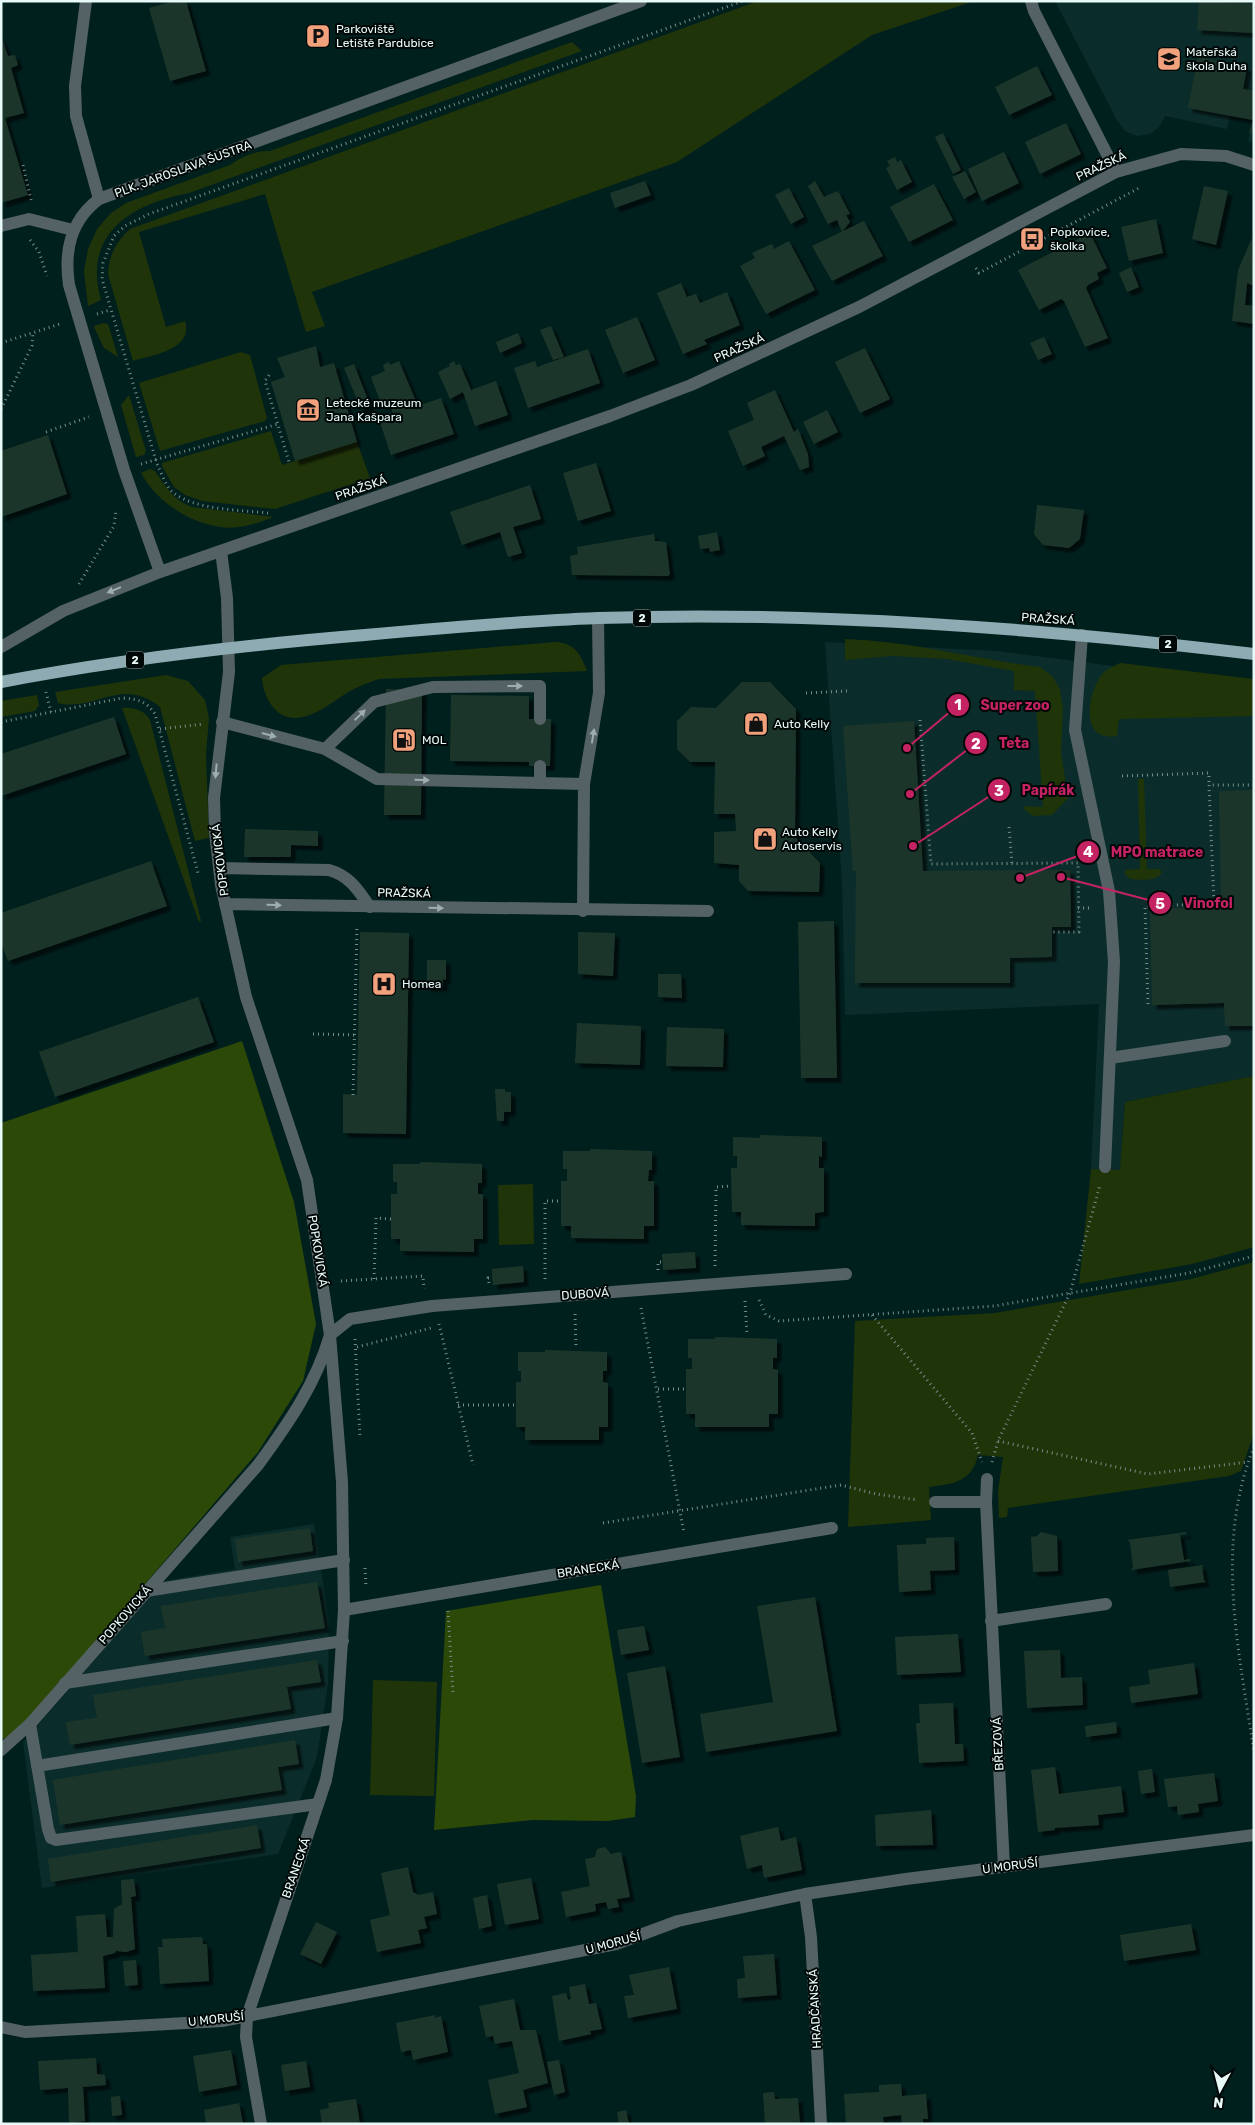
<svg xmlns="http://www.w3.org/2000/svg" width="1255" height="2125" viewBox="0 0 1255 2125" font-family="Rubik,sans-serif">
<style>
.built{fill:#0a2d2b}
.green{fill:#203409}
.forest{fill:#2d4907}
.building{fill:#1e3629;filter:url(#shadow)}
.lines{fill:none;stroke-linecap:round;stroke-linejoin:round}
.path{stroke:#748d8b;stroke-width:3;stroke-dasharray:1 4;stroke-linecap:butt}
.lane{stroke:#546265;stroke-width:12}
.street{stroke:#546265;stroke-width:12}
.primary{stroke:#8eaab2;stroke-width:12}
.oneway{fill:#9eaeae}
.labels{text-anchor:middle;stroke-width:4;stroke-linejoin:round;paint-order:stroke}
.shield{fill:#000807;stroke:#a2b1af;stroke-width:1}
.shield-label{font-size:11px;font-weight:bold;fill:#e7faf7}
.poi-label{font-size:12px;fill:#e7faf7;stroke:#000807;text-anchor:start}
.street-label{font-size:12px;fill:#e7faf7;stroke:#000807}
.leader{fill:none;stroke:#c42363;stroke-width:2}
.callout-dot{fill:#c42363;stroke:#000807;stroke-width:2}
.mark-label{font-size:15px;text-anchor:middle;font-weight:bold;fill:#fff}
.callout-label{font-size:14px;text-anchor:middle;font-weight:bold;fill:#c42363;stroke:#000807;stroke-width:4;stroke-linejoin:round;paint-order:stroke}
</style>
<defs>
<filter id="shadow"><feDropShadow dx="4.5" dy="4.5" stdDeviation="1" flood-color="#0009"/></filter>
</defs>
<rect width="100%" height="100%" fill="#00201e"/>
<path class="built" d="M1055 1H1254V142L1248 141 1253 120 1230 116 1227 129 1165 116 1159 127 1150 134 1137 136 1125 131 1117 120Z
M825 642 996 651 1254 684V1076L1125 1102 1120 1171 1091 1169 1099 1004 845 1015 842 881Z
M314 1524 329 1623 328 1683 317 1757 278 1854 42 1888 23 1742 164 1581 235 1569 230 1537Z"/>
<path class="green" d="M758 1H974L872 35 677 162 312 292 325 326 306 332 265 194 139 232 166 327 185 321C194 350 152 355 133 361L108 274C109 255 116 242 130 229Z
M572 42 582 51 189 193C131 204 82 234 101 300L88 306 84 271 88 249 97 229 111 213 126 203 230 165C241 157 257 150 270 151Z
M104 323 108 324 118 357 104 348 95 329 94 326Z
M241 352 250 355 267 418 265 421 160 451 139 383Z
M129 395 146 451 144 455 136 457 121 405Z
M271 431 282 465 357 442 370 478 275 509 202 501 185 495 174 487 162 466V463Z
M150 469 155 471C166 487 173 500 192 507L274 517C259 523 238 530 221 527 189 523 156 501 141 473Z
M845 639C910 641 975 659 1040 667L1052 676 1060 689 1063 709 1061 752 1068 798 1052 815 1033 816 1024 809V806L1043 807 1035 691 1014 690V671L947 659 892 656 845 660Z
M556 642C575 643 581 655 587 671L379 679C370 682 362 685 354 689 336 698 316 718 295 718 274 718 263 695 262 678L281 665Z
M1120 663 1254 679V716L1119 719 1117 736C1079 743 1087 692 1103 673 1108 668 1115 666 1120 663Z
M166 675 188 681 205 700 209 718 206 754 209 838 195 841 160 707C122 677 99 709 62 704L58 703 55 692Z
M37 695 39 705 35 711 1 717V701Z
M122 708C132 707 145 710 150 720L201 921 199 922Z
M1138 779H1144L1147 869H1159L1162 872C1157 882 1141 880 1130 879L1124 873 1126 870 1140 869Z
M1254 1076V1247L1192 1264 1079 1284 1091 1169 1120 1170 1125 1102Z
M533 1184 534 1244 499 1245 498 1185Z
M1254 1262V1433L1241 1471 1229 1476 1008 1508 1007 1517 999 1518 998 1491 1003 1457 978 1455C972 1482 953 1484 929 1487L931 1520 848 1527 855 1321 995 1313 1191 1279Z
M373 1680 437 1682 434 1796 370 1795Z"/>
<path class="forest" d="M242 1041 294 1202 316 1324 303 1381 258 1452 20 1730 1 1740V1123Z
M601 1585 636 1796 635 1817 608 1821 532 1820 434 1830 446 1611Z"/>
<path class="building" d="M174 1H186L206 71 170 81 149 8Z
M1199 1 1254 4V33L1197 30Z
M1 36 8 56 15 55 18 65 11 68 24 113 5 118 28 195 1 203Z
M1198 57 1247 67 1243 89 1254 91V134L1249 133 1253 120 1188 108Z
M1037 66 1052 95 1009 115 995 87Z
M1066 123 1081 154 1040 174 1025 142Z
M943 133 961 170 953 174 935 137Z
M1004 152 1019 183 982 201 968 169Z
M895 157 897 162 901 160 912 182 897 190 886 168 890 166 887 161Z
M965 171 976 192 964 199 952 177Z
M645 181 651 195 615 208 610 193Z
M815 181 824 197 838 191 850 214 846 215 850 222 842 232 837 220 828 224 808 186Z
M934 184 953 220 909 242 890 207Z
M1204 186 1228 191 1216 245 1192 239Z
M789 188 804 217 791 224 775 195Z
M1156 219 1163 253 1129 261 1121 227Z
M864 221 883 256 832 281 812 246Z
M1090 233 1107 268 1097 273 1099 279 1088 285 1086 288 1108 338 1085 347 1064 301 1061 299 1039 310 1018 270Z
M1252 238 1254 286 1247 283 1245 305 1254 306V324L1232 321 1238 270Z
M789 241 815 290 766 314 740 266 755 258 752 253 772 244 774 249Z
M1131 267 1139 287 1127 292 1119 273Z
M681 283 687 297 696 294 700 303 727 292 740 325 704 340 707 344 683 354 657 293Z
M637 317 655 360 623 373 605 330Z
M551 326 564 357 553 360 540 330Z
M518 333 522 343 500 353 496 342Z
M1044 337 1052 354 1038 360 1030 343Z
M316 346 320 367 334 363 357 442 295 461 271 382 285 377 277 358Z
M865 348 890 399 860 413 835 362Z
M588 349 600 383 528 408 514 368 535 361 537 367Z
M399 361 418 406 441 398 454 434 391 455 379 419 402 411 393 413 389 403 382 406 371 377 385 371 383 365 389 362 390 365Z
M454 361 456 365 460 364 471 390 496 381 508 415 475 426 463 392 450 399 438 372 450 366 449 364Z
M354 364 370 405 361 409 344 368Z
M775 390 794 432 798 429 808 454 809 467 800 470 784 436 761 447 765 456 743 466 728 431 754 420 747 403Z
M827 410 838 432 814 444 803 422Z
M48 435 67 494 1 517V451Z
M596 463 611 511 578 521 563 473Z
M530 485 541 519 513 527 522 553 508 557 500 532 462 545 450 512Z
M1037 505 1084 510 1080 539 1069 548 1043 545 1034 534Z
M717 532 720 550 710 552 709 548 700 549 698 536Z
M654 534 655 541 666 542 670 574 668 576 572 575 570 556 578 554 577 547Z
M742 682H770L796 709 795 837 820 863 819 892 748 891 739 881V865L714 863V832L736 831 735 814H714L715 762H690L677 749V721L691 707 716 708Z
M386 689 422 690 421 815H384Z
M451 695 529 696V719H551L550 766H529V762L450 761Z
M114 717 126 754 1 796V754Z
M914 721 923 871 1070 870 1071 927H1052V957L1010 958V983H855L856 871H853L843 726Z
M1254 790V1026H1225L1224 1003 1152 1005 1150 909 1221 907 1219 791Z
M245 829 318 831V846L291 845V857H244Z
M151 861 167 906 8 961 1 942V913Z
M834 921 837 1078H801L798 922Z
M360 932 409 933 406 1134 343 1133V1094L357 1095Z
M578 932 615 933 613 976 578 974Z
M427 960H446V980L443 979V987H427Z
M658 974H681L682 998 658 997Z
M198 997 214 1042 55 1097 39 1052Z
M577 1023 641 1026 640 1065 575 1063Z
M667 1027 724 1029 723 1067 666 1066Z
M495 1089H505V1092H511V1112H504V1121H497Z
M760 1135 822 1137V1157L819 1156V1168H824V1212L815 1213V1226L741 1225V1212H732L731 1168H737V1156H733V1137L760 1138Z
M590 1149 652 1151V1170H649L648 1181H654V1226H644V1239L571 1238V1226H561V1181H567V1169H563V1151H590Z
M420 1162 482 1164V1183H478V1194H483V1239H474V1252L400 1251V1239H391V1194H397V1182H393V1164H420Z
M695 1252 696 1268 663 1270 662 1254Z
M523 1266 524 1282 493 1285 492 1269Z
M715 1337 777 1339V1358H773V1369L778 1370V1414H769V1427H695V1414H686V1369H692V1358H688V1339H715Z
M545 1350 607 1352V1371H603V1382L608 1383V1427H599V1440H525V1427H516V1382H521V1371H518V1352H545Z
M310 1528 313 1551 238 1562 235 1539Z
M1041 1532 1057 1536 1058 1571 1033 1572 1031 1537 1037 1536Z
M1186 1532 1187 1534 1180 1535 1184 1560 1190 1559 1191 1561 1131 1570 1133 1567 1130 1542 1127 1540Z
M954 1537 955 1570 930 1571 931 1590 899 1592 897 1545 926 1544V1538Z
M1204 1565 1202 1567 1204 1580 1206 1582 1170 1587 1168 1570Z
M317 1582 325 1628 145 1656 141 1632 165 1628 161 1606Z
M815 1597 837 1731 706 1752 700 1714 773 1702 757 1606Z
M644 1626 649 1650 621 1655 617 1630Z
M958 1634 961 1672 897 1675 895 1637Z
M1060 1650 1061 1678 1082 1677 1083 1705 1027 1708 1024 1651Z
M317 1660 321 1682 287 1687 291 1709 70 1745 66 1722 97 1718 93 1695Z
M1194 1663 1198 1694 1131 1703 1129 1687 1150 1684 1148 1670Z
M665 1666 680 1757 642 1763 627 1673Z
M953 1703 955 1744H963L964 1761 919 1763 916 1723H920L919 1704Z
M1116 1722 1117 1733 1086 1737 1085 1726Z
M295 1740 299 1764 278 1767 282 1790 60 1825 53 1780Z
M1055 1767 1059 1794 1121 1786 1124 1812 1098 1815 1099 1825 1055 1828V1830L1038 1832 1031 1770Z
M1152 1769 1155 1792 1141 1794 1138 1771Z
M1214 1773 1218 1801 1198 1804 1199 1812 1178 1815 1177 1806 1168 1807 1164 1779Z
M931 1810 933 1845 876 1846 875 1815Z
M257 1825 261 1848 51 1882 48 1859Z
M778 1827 781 1841 796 1837 802 1870 764 1878 762 1865 747 1869 740 1836Z
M605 1847 611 1854 621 1852 630 1897 617 1899 619 1907 608 1909 606 1902 595 1904 596 1911 566 1917 561 1892 590 1886 585 1859 595 1857 597 1849Z
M408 1867 413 1892 418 1895 433 1892 437 1914 424 1917 427 1928 418 1930 421 1943 377 1952 370 1920 390 1915 381 1873Z
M531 1878 539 1919 505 1925 497 1884Z
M134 1879 136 1896 131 1897 135 1949 126 1952 116 1951 115 1953 103 1956 105 1988 33 1991 31 1955 78 1952 76 1916 105 1914 107 1937H113L114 1909 122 1904 121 1880Z
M487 1895 492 1926 479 1929 473 1898Z
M316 1922 337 1932 321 1964 300 1954Z
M1191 1924 1196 1950 1124 1961 1120 1935Z
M202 1937 203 1944H207L209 1981 160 1984 158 1947H163L162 1939Z
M774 1954 777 1995 738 1998 737 1979 745 1978 743 1956Z
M136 1960 138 1985 125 1986 123 1961Z
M669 1967 677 2009 628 2018 624 1996 634 1995 629 1975Z
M585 1984 589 2004 596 2003 602 2029 590 2031 591 2034 559 2041 552 1996 566 1993 568 2000 571 1999 569 1987Z
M514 1999 520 2030H536L548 2083 523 2090 527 2107 495 2114 488 2080 519 2073 512 2041 495 2044 493 2036 486 2037 479 2006Z
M435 2015V2018L441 2016 448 2052 413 2060 411 2050 401 2052 396 2023Z
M231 2050 237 2085 199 2092 193 2056Z
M96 2058 97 2074 105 2075 106 2085 83 2087 85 2121 69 2124 68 2088 40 2090 38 2061Z
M559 2060 565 2092 554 2095 547 2062Z
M306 2061 310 2087 285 2091 281 2065Z
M901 2084 902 2096 926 2094 928 2119H923V2124H902L901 2115 883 2117 884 2124H846L844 2094 879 2092V2085Z
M774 2092 775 2099 798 2098 800 2124H765L763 2093Z
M120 2096 122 2115 112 2116 111 2097Z
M356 2099 360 2124H322L320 2110 329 2108 328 2103Z
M239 2103 243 2124H206L204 2110Z
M626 2110 629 2124H619L617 2112Z"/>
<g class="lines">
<path class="path" d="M23 165 31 200
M30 240 39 252 47 276
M976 268 979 273 1141 187
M97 314 110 310
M1 343 60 324
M269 375 265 381 289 462
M1 409 32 346 33 333
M46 432 89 417
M141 464 278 424
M268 513C241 510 197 510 175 494 166 488 162 474 157 464L102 279 103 263 114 236 125 226 149 214 743 1
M79 584 114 526 116 510
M46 692 51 712
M806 693 847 691
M920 720 931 864 1078 863 1079 932H1052
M1 722 122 698C138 699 146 701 155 714L198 873
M160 729 204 724
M1122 776 1209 773V785
M1009 827 1012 864
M1078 908H1090
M1148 1004 1145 906 1214 904 1209 785H1254
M313 1034 358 1035
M353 1095 357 926
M715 1266 716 1187 731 1186
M658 1270V1262H663
M374 1279 376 1218 391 1219
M545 1279V1201H561
M341 1281 423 1276 424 1289
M489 1283 488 1278H493
M759 1300 766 1315 779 1321 994 1306 1189 1273 1254 1256
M745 1301 747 1335
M641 1308 684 1533
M575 1314 576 1348
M872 1315 972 1433 982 1462
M439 1324 473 1465
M355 1339 360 1437
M357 1347 431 1328
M658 1389H686
M458 1405H516
M998 1441 1148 1474 1248 1462
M1254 1447C1214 1545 1239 1651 1254 1752
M992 1462 998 1441 1070 1293 1100 1185
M603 1523 841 1485 876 1494 918 1500
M365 1568 366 1587
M448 1611 453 1693"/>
<path class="lane" d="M86 1 75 86 76 116 99 199
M1 226 29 219 73 230
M1082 635 1075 730 1109 891 1114 962 1105 1167
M222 722 325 749 377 779 584 784
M325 749 374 702 433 687 540 686V719
M540 766V783
M219 868 329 870C350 876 358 890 370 907
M583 911 584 784 599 693 598 618
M1110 1058 1225 1041
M146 1591 344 1560
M65 1683 343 1641
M30 1724 48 1829 51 1838 56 1840 318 1804
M37 1766 337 1718"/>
<path class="street" d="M1031 1 1034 11 1116 172
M160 572 124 470 69 285C64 251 70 221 99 199L641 1
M1 647 63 611 160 572 610 416 691 385 859 307 1116 172 1181 154 1226 156 1254 165
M225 904 708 911
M987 1479 986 1502 1004 1867
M935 1502H986
M344 1610 342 1482 330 1335 350 1319 432 1306 846 1274
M991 1621 1106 1604
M1 1750 30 1724 258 1465C288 1424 316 1384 330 1335L307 1180 246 997 221 885 215 832 214 798 229 672 227 598 221 551
M805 1894 811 1937 821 2124
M1 2027 25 2032 222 2021 616 1944 678 1921 805 1894 906 1879 1254 1835
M261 2124 246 2037 247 2017 326 1780 337 1718 344 1610 832 1528"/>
<path class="primary" d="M1 682C121 659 243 645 365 635 442 628 520 621 598 618 816 611 1037 628 1254 654"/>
</g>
<defs><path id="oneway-solid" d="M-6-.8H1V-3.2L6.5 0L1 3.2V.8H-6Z" transform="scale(1.25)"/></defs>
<g class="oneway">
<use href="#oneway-solid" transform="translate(114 590) rotate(158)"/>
<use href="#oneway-solid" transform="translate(515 686)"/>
<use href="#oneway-solid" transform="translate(360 715) rotate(-44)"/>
<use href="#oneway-solid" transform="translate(269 735) rotate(15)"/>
<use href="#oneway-solid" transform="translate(593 736) rotate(-81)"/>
<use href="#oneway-solid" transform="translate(216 771) rotate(95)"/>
<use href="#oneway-solid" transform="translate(422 780) rotate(2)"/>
<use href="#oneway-solid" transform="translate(274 905) rotate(1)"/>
<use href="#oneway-solid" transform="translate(436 908) rotate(1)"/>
</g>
<defs>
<symbol id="parking-square" viewBox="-11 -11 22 22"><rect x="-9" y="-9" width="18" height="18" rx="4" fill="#f1a17b" stroke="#000807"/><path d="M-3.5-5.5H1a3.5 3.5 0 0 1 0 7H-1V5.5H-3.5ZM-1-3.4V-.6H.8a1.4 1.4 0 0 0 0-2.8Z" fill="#111"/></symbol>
<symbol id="school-square" viewBox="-11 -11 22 22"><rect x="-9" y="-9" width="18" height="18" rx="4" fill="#f1a17b" stroke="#000807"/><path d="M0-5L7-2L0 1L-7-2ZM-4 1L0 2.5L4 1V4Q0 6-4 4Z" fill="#111"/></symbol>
<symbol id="bus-square" viewBox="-11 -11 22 22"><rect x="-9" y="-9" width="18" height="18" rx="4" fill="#f1a17b" stroke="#000807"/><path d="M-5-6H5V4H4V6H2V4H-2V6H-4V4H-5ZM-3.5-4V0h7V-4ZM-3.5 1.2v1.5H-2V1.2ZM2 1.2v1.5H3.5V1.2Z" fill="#111"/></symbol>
<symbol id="museum-square" viewBox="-11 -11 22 22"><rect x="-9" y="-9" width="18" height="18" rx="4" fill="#f1a17b" stroke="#000807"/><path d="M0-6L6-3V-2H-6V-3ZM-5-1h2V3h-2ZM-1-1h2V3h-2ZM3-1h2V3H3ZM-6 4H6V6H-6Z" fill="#111"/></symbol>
<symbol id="shop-square" viewBox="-11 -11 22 22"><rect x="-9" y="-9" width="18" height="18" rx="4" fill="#f1a17b" stroke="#000807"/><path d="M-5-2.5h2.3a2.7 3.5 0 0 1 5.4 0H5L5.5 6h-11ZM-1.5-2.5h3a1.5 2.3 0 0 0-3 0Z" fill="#111"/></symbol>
<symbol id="fuel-square" viewBox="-11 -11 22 22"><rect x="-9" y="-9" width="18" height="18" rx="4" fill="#f1a17b" stroke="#000807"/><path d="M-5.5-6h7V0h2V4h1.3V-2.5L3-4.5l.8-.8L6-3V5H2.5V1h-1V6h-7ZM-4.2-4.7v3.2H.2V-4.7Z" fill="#111"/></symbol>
<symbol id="hospital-square" viewBox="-11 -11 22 22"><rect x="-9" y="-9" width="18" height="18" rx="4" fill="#f1a17b" stroke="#000807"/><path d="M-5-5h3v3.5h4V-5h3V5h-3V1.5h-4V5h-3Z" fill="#111"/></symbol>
</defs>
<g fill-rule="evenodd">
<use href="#parking-square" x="304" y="22" width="28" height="28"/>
<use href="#school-square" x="1155" y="45" width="28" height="28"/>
<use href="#bus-square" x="1018" y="225" width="28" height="28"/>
<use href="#museum-square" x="294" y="396" width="28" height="28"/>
<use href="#shop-square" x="742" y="710" width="28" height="28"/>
<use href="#fuel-square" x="390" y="726" width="28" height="28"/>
<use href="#shop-square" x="751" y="825" width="28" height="28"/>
<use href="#hospital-square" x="370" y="970" width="28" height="28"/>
</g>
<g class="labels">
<g class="shield">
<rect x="633" y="609.5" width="18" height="17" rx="4"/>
<rect x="1159" y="635.5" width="18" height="17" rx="4"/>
<rect x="126" y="651.5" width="18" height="17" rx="4"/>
</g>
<g class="shield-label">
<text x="642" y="622">2</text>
<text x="1168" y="648">2</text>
<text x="135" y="664">2</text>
</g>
<g class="poi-label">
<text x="336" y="33">Parkoviště<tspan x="336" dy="14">Letiště Pardubice</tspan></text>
<text x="1186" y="56">Mateřská<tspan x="1186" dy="14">škola Duha</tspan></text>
<text x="1050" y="236">Popkovice,<tspan x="1050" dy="14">školka</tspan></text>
<text x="326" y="407">Letecké muzeum<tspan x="326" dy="14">Jana Kašpara</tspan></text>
<text x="774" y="728">Auto Kelly</text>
<text x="422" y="744">MOL</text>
<text x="782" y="836">Auto Kelly<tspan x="782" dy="14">Autoservis</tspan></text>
<text x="402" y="988">Homea</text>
</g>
<g class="street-label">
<text transform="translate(1101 166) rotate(-25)" y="4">PRAŽSKÁ</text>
<text transform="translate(183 169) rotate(-20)" y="4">PLK. JAROSLAVA ŠUSTRA</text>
<text transform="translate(739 348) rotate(-24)" y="4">PRAŽSKÁ</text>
<text transform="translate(361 488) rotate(-19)" y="4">PRAŽSKÁ</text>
<text transform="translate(1048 619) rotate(4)" y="4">PRAŽSKÁ</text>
<text transform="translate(220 860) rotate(-97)" y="4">POPKOVICKÁ</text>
<text transform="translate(404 893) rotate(1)" y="4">PRAŽSKÁ</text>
<text transform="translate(318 1251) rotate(81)" y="4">POPKOVICKÁ</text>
<text transform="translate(585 1294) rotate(-4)" y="4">DUBOVÁ</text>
<text transform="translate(588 1569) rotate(-9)" y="4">BRANECKÁ</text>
<text transform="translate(125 1615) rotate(-49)" y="4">POPKOVICKÁ</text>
<text transform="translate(998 1744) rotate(-93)" y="4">BŘEZOVÁ</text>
<text transform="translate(1010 1866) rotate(-7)" y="4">U MORUŠÍ</text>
<text transform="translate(296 1868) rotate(-71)" y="4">BRANECKÁ</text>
<text transform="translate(613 1943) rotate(-15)" y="4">U MORUŠÍ</text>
<text transform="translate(815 2009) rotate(-93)" y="4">HRADČANSKÁ</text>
<text transform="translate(216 2019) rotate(-6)" y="4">U MORUŠÍ</text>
</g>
</g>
<path class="leader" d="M907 748L958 705M910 794L976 743M913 846L999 790M1020 878L1088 852M1061 877L1160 903"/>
<g class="callout-dot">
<circle cx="907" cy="748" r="5"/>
<circle cx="910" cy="794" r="5"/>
<circle cx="913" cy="846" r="5"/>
<circle cx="1020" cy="878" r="5"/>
<circle cx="1061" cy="877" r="5"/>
<circle cx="958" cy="705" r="12"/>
<circle cx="976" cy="743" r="12"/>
<circle cx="999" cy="790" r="12"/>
<circle cx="1088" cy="852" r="12"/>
<circle cx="1160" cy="903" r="12"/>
</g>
<g class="mark-label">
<text x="958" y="710">1</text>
<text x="976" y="749">2</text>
<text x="999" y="796">3</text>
<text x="1088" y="857">4</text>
<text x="1160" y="909">5</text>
</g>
<g class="callout-label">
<text x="1015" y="710">Super zoo</text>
<text x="1014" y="748">Teta</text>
<text x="1048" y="795">Papírák</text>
<text x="1157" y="857">MPO matrace</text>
<text x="1208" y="908">Vinofol</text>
</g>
<rect width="1255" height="2125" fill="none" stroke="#e7faf7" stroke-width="5"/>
<g transform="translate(1220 2090) rotate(187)" stroke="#000807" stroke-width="4" paint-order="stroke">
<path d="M0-4L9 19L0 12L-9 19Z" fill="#e7faf7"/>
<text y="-8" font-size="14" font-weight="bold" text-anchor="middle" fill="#e7faf7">N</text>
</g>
</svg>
